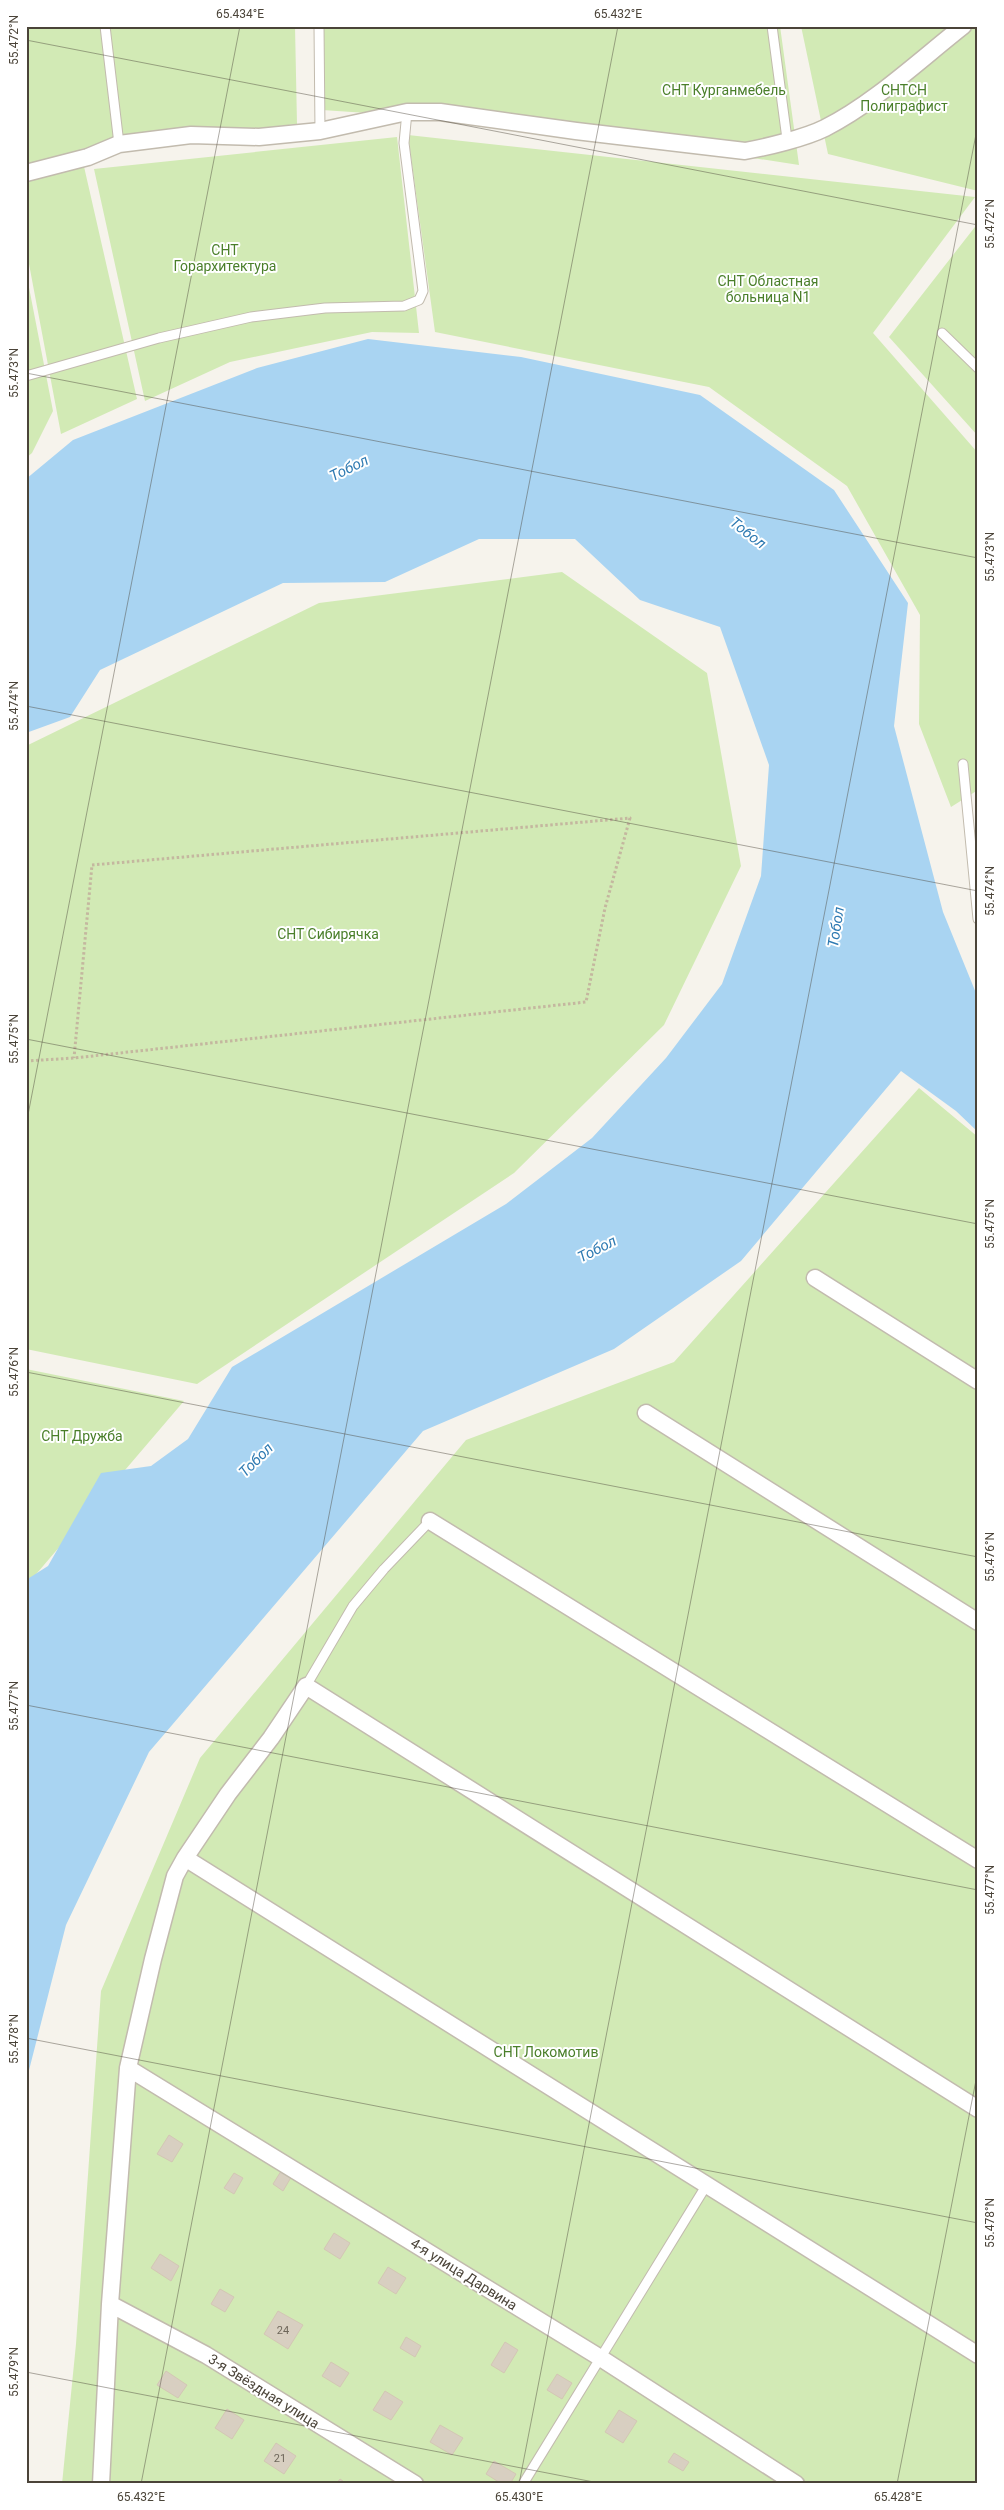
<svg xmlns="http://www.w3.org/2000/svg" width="1004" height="2510" viewBox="0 0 1004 2510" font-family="Roboto,sans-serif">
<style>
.green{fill:#d2eab5}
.water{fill:#a9d4f2}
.building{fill:#d8cfc1;stroke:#d3c7b4}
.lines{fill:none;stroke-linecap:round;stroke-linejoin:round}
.lane-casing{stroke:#c2bbae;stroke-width:11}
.street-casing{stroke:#c2bbae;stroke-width:19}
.path{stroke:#c4b79f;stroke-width:3;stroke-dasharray:2.5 2.5;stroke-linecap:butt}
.lane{stroke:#fff;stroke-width:9}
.street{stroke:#fff;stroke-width:16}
.ticks{fill:none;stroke:#4b4439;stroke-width:1;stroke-opacity:0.45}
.labels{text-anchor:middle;stroke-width:4;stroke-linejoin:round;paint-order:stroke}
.number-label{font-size:11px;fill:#6e675b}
.park-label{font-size:14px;fill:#4a7f2a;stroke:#fff}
.street-label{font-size:14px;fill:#4b4439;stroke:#fff}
.water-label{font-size:15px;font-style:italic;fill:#2e7ab2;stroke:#fff}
.neatline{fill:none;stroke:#4b4439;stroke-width:2}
.ticks-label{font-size:12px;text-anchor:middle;fill:#4b4439}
</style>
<rect width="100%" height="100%" fill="#f6f3ec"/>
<path class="green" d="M26 26H295L297 124 80 149 137 399 61 434 26 248Z
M323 26H780L799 165 531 124 322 110Z
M801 26H978V191L828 154Z
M408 135 975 197 873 333 978 453V790L951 807 919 724 920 615 847 486 709 387 435 332Z
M397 137 419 333 372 332 230 362 145 401 94 169Z
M978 223V436L889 337Z
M26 272 53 411 32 453 26 458Z
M562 572 707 673 741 866 664 1025 514 1173 197 1384 26 1349V746L319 603Z
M919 1088 978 1137V2484H62L76 2344 101 1991 200 1758 466 1440 674 1362Z
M26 1369 184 1401 26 1586Z"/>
<path class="water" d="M368 339 521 357 700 395 834 490 908 603 894 726 943 912 978 998V1132L956 1111 901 1071 741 1261 614 1349 423 1431 149 1752 66 1925 26 2082V1580L48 1566 101 1473 151 1466 188 1439 232 1367 506 1204 592 1138 666 1058 722 984 761 876 769 765 720 627 640 600 575 539H479L385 582 283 583 100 670 70 717 26 733V479L73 440 257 368Z"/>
<path class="building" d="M169 2135 183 2144 172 2162 157 2154Z
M283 2168 293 2174 283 2191 273 2184Z
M234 2173 243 2178 234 2194 224 2188Z
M334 2233 350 2243 340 2259 324 2249Z
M160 2254 179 2266 171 2281 151 2268Z
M388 2267 406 2278 396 2294 378 2283Z
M220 2289 234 2297 225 2312 211 2304Z
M278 2311 303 2325 288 2349 264 2334Z
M406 2337 421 2346 415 2357 400 2348Z
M505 2342 518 2350 504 2373 491 2365Z
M331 2362 349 2373 340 2387 322 2376Z
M166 2371 187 2385 178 2398 157 2385Z
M557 2374 572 2383 562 2399 547 2390Z
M385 2391 403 2402 391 2420 373 2410Z
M227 2409 244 2420 232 2439 215 2428Z
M619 2410 637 2421 623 2443 605 2432Z
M440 2425 463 2438 452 2455 430 2442Z
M276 2443 296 2456 284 2474 264 2461Z
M674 2453 689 2462 683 2471 668 2462Z
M494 2461 516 2474 510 2484H502L486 2474Z
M340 2479 347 2484H336Z"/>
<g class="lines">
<defs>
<path id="lane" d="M105 26 119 144
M319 26 320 131
M772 26 787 139
M942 333 978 368
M26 376 159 338 251 317 325 308 404 306 419 300 423 291 404 143 407 112
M963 764 978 919
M306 1686 353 1606 384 1569 430 1521
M523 2484 706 2186"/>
<path id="street" d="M26 173 88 157 119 144 191 135 259 137 320 131 407 112H440L576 131 745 151C767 147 805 138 825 128 873 104 921 59 963 26
M815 1278 978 1381
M646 1413 978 1622
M430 1521 978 1860
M185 1858 978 2355
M128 2068 599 2357 796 2484
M110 2304 206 2355 415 2484
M101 2484 110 2304 128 2068 153 1959 175 1876 185 1858 228 1794 271 1738 306 1686 978 2109"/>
</defs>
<use href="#lane" class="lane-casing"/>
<use href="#street" class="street-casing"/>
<path class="path" d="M26 1061 74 1058 586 1002 605 908 630 818 92 865 74 1058"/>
<use href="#lane" class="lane"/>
<use href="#street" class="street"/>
</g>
<path class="ticks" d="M26 40 978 225M26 373 978 558M26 706 978 891M26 1039 978 1224M26 1125 240 26M26 1372 978 1557M26 1705 978 1890M26 2038 978 2223M26 2372 604 2484M141 2484 618 26M519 2484 978 124M897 2484 978 2070"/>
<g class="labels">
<g class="number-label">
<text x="283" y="2334">24</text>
<text x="280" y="2462">21</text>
</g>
<g class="park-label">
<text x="724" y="95">СНТ Курганмебель</text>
<text x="904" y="95">СНТСН<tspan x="904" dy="16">Полиграфист</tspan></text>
<text x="225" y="255">СНТ<tspan x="225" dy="16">Горархитектура</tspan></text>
<text x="768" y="286">СНТ Областная<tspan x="768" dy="16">больница N1</tspan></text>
<text x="328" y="939">СНТ Сибирячка</text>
<text x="82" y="1441">СНТ Дружба</text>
<text x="546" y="2057">СНТ Локомотив</text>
</g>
<g class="street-label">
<text transform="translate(464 2274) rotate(32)" y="5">4-я улица Дарвина</text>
<text transform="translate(264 2391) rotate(32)" y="5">3-я Звёздная улица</text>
</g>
<g class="water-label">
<text transform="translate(349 468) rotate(-26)" y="5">Тобол</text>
<text transform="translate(748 533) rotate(38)" y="5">Тобол</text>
<text transform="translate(836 927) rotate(-81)" y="5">Тобол</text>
<text transform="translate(597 1249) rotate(-27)" y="5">Тобол</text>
<text transform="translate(256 1460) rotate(-45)" y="5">Тобол</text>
</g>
</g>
<rect width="1004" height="2510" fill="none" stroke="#ffffff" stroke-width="55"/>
<rect x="28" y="28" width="948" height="2454" class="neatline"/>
<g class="ticks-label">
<text x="240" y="18">65.434°E</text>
<text x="618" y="18">65.432°E</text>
<text transform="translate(14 40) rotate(-90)" y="4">55.472°N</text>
<text transform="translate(990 224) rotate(-90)" y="4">55.472°N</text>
<text transform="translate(14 373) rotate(-90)" y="4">55.473°N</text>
<text transform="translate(990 557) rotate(-90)" y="4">55.473°N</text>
<text transform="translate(14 706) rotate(-90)" y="4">55.474°N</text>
<text transform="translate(990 891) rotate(-90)" y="4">55.474°N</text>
<text transform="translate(14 1039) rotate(-90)" y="4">55.475°N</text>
<text transform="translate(990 1224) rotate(-90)" y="4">55.475°N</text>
<text transform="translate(14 1372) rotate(-90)" y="4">55.476°N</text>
<text transform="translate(990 1557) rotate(-90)" y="4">55.476°N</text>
<text transform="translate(14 1706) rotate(-90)" y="4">55.477°N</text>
<text transform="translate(990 1890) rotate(-90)" y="4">55.477°N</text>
<text transform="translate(14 2039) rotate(-90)" y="4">55.478°N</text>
<text transform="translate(990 2223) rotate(-90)" y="4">55.478°N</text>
<text transform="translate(14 2372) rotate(-90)" y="4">55.479°N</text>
<text x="141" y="2501">65.432°E</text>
<text x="519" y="2501">65.430°E</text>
<text x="898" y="2501">65.428°E</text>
</g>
</svg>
